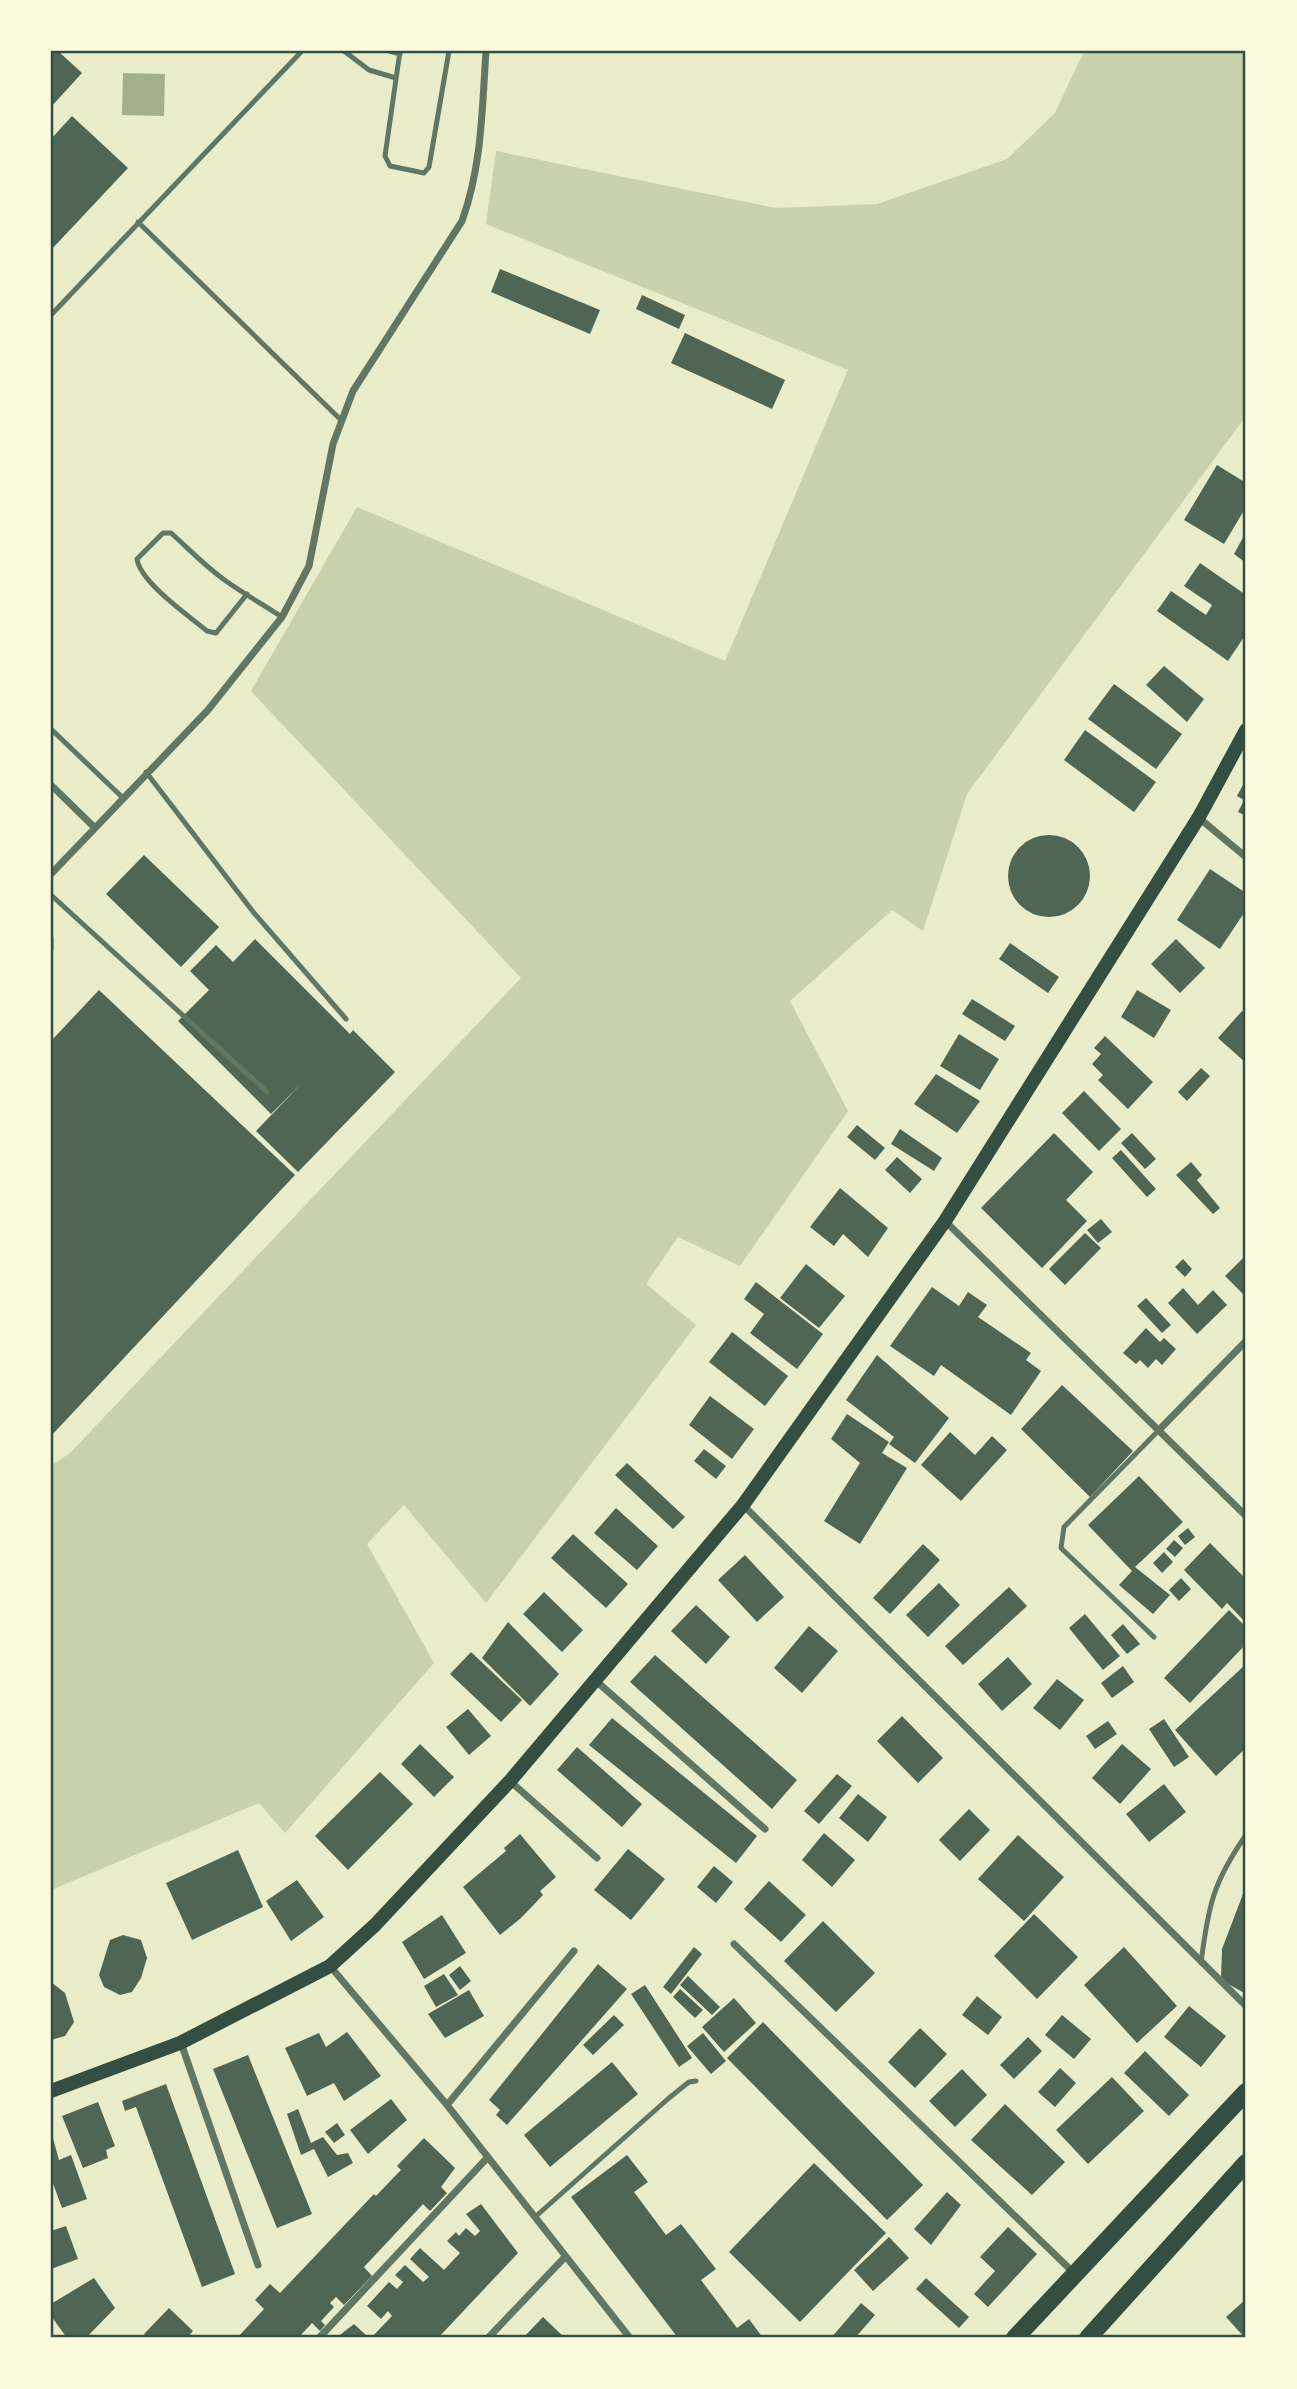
<svg xmlns="http://www.w3.org/2000/svg" width="1297" height="2389" viewBox="0 0 1297 2389" font-family="'Fira Sans',sans-serif">
<style>
.green{fill:#cad2ad}
.water{fill:#a3b18a}
.building{fill:#4f6655}
.lines{fill:none;stroke-linecap:round;stroke-linejoin:round}
.service{stroke:#617663;stroke-width:5}
.minor{stroke:#617663;stroke-width:7}
.secondary{stroke:#344e41;stroke-width:14}
.primary{stroke:#344e41;stroke-width:18}
.neatline{fill:none;stroke:#344e41;stroke-width:2.5}
</style>
<rect width="100%" height="100%" fill="#e9edc9"/>
<path class="green" d="M1084 51H1246V416L967 794 923 931 892 910 790 1001 848 1111 740 1266 678 1237 646 1284 696 1325 486 1603 404 1505 367 1544 434 1663 285 1833 259 1803 51 1890V1466L70 1453 521 978 251 691 357 507 725 661 848 370 486 224 496 151 776 208 877 204 1007 159 1055 113Z"/>
<path class="water" d="M123 73 165 74 164 116 122 115Z"/>
<path class="building" d="M51 51H58L82 73 51 107Z
M72 116 128 168 51 250V139Z
M500 269 600 310 590 334 491 292Z
M642 295 685 315 679 329 636 309Z
M685 333 785 380 772 409 671 363Z
M1217 465 1246 483V507L1224 544 1184 520Z
M1246 532V563L1234 554Z
M1200 563 1246 595V634L1228 661 1157 611 1171 591 1206 615 1212 605 1184 586Z
M1164 666 1204 699 1187 722 1146 685Z
M1114 684 1182 734 1156 769 1088 719Z
M1085 730 1156 782 1134 812 1064 760Z
M1246 779V816L1238 812 1244 800 1237 796Z
M1008 876a41 41 0 1 1 82 0a41 41 0 1 1-82 0Z
M144 855 219 927 181 967 106 894Z
M1210 869 1246 893V910L1220 949 1177 920Z
M255 939 350 1034 353 1030 395 1072 298 1172 256 1131 301 1084 271 1114 178 1021 209 990 190 971 216 945 233 962Z
M1176 939 1205 968 1180 993 1151 964Z
M1010 943 1059 977 1048 993 999 959Z
M99 990 295 1175 51 1436V1041Z
M1137 990 1171 1010 1154 1038 1121 1017Z
M972 999 1015 1026 1005 1041 962 1014Z
M1242 1011 1246 1015V1063L1218 1038Z
M959 1034 999 1059 980 1090 940 1066Z
M1105 1036 1153 1082 1128 1109 1098 1080 1103 1075 1092 1064 1101 1054 1094 1048Z
M1201 1068 1210 1076 1187 1101 1178 1092Z
M936 1074 980 1101 957 1133 914 1104Z
M1084 1091 1121 1129 1099 1151 1062 1113Z
M857 1125 885 1148 875 1160 847 1137Z
M900 1129 942 1158 934 1171 891 1144Z
M1054 1133 1093 1172 1066 1200 1087 1221 1042 1268 981 1208Z
M1132 1133 1156 1159 1145 1169 1121 1143Z
M1121 1150 1156 1189 1147 1197 1112 1158Z
M897 1157 922 1179 910 1193 885 1170Z
M1191 1162 1202 1175 1197 1180 1220 1208 1213 1214 1176 1175Z
M840 1188 888 1228 868 1257 843 1234 834 1246 810 1227Z
M1101 1219 1112 1232 1098 1243 1087 1230Z
M1085 1233 1101 1248 1065 1285 1049 1269Z
M1244 1257 1246 1259V1297L1225 1276Z
M1183 1259 1192 1269 1185 1277 1175 1267Z
M806 1264 845 1296 819 1328 780 1298Z
M756 1282 823 1334 797 1369 750 1333 764 1314 744 1299Z
M932 1287 959 1306 968 1292 987 1305 978 1317 1031 1353 1026 1360 1041 1371 1011 1415 941 1365 934 1376 890 1346Z
M1183 1288 1198 1305 1213 1290 1227 1305 1197 1334 1168 1303Z
M1146 1298 1171 1325 1162 1333 1137 1306Z
M1146 1328 1160 1342 1164 1338 1176 1349 1162 1365 1156 1359 1148 1368 1140 1360 1136 1364 1123 1353Z
M732 1332 788 1376 765 1406 709 1362Z
M877 1355 949 1418 915 1463 889 1444 894 1437 846 1400Z
M1062 1385 1133 1451 1090 1497 1021 1429Z
M710 1396 754 1429 732 1459 689 1425Z
M847 1414 889 1442 882 1453 907 1468 860 1544 824 1521 860 1463 831 1439Z
M950 1432 975 1455 992 1436 1007 1450 961 1501 921 1465Z
M704 1449 726 1466 716 1479 694 1461Z
M627 1463 685 1517 673 1529 615 1475Z
M1139 1476 1183 1522 1135 1567 1170 1595 1153 1614 1119 1585 1132 1571 1088 1525Z
M616 1508 658 1546 637 1570 594 1533Z
M1188 1528 1195 1537 1185 1545 1178 1536Z
M573 1534 628 1584 606 1608 551 1558Z
M1174 1540 1183 1548 1175 1557 1166 1549Z
M1210 1543 1246 1579V1623L1227 1603 1222 1609 1184 1570Z
M923 1544 940 1560 890 1614 873 1598Z
M1164 1552 1173 1562 1162 1573 1153 1563Z
M745 1555 784 1597 757 1622 718 1580Z
M1181 1578 1191 1589 1179 1601 1169 1590Z
M939 1583 960 1605 928 1637 906 1615Z
M1009 1587 1027 1606 963 1665 945 1646Z
M544 1592 583 1630 562 1652 523 1614Z
M696 1605 730 1637 706 1664 671 1631Z
M1229 1610 1246 1627V1644L1190 1703 1164 1678Z
M1085 1614 1120 1656 1103 1670 1069 1628Z
M508 1622 559 1674 530 1706 482 1658Z
M1123 1624 1140 1644 1127 1654 1111 1635Z
M809 1626 838 1651 802 1693 774 1668Z
M471 1652 522 1700 501 1722 450 1674Z
M655 1655 797 1780 772 1809 630 1682Z
M1008 1657 1032 1684 1002 1711 978 1684Z
M1246 1664V1748L1216 1776 1175 1730Z
M1123 1666 1134 1682 1112 1698 1101 1683Z
M1057 1679 1084 1700 1060 1730 1033 1708Z
M468 1709 491 1736 469 1755 446 1727Z
M902 1716 943 1758 918 1783 877 1741Z
M612 1718 757 1836 736 1863 589 1745Z
M1164 1719 1189 1757 1174 1767 1149 1729Z
M1108 1721 1117 1734 1095 1749 1086 1736Z
M420 1744 454 1777 434 1797 401 1764Z
M1122 1744 1151 1769 1120 1804 1092 1778Z
M577 1747 642 1804 622 1827 557 1770Z
M380 1772 413 1804 348 1870 315 1836Z
M837 1774 852 1786 819 1824 804 1811Z
M1164 1784 1186 1812 1149 1842 1126 1814Z
M858 1794 887 1817 868 1842 839 1818Z
M969 1809 990 1830 960 1861 939 1840Z
M824 1833 855 1860 832 1887 802 1860Z
M520 1834 556 1877 540 1891 543 1895 521 1918 500 1935 463 1887 506 1851 504 1848Z
M1018 1835 1064 1877 1024 1921 978 1879Z
M628 1849 665 1879 631 1920 594 1890Z
M238 1850 263 1907 192 1940 166 1883Z
M714 1866 733 1882 716 1903 697 1887Z
M297 1880 324 1917 291 1941 266 1901Z
M769 1881 806 1915 781 1942 744 1909Z
M1246 1886V1994L1221 1980 1222 1949Z
M1034 1914 1078 1957 1037 1999 994 1956Z
M442 1915 466 1953 424 1979 402 1942Z
M823 1921 875 1973 836 2012 784 1961Z
M123 1935 141 1940 147 1958 141 1978 132 1992 120 1995 104 1987 99 1975 110 1940Z
M694 1947 702 1954 671 1994 663 1987Z
M1124 1947 1177 2006 1137 2043 1084 1985Z
M598 1964 627 1989 507 2125 496 2115 500 2110 489 2100Z
M460 1966 471 1981 460 1990 449 1975Z
M444 1974 458 1995 436 2007 424 1986Z
M688 1976 720 2007 712 2015 680 1985Z
M51 1982 65 1993 74 2022 65 2036 51 2040Z
M645 1985 692 2058 679 2067 631 1994Z
M680 1989 703 2010 695 2018 673 1997Z
M469 1990 484 2016 445 2038 428 2014Z
M977 1996 1002 2017 988 2035 962 2015Z
M734 1998 756 2023 724 2052 702 2027Z
M1189 2006 1226 2036 1201 2067 1164 2037Z
M614 2015 624 2025 593 2055 583 2045Z
M1062 2015 1091 2039 1074 2059 1045 2035Z
M763 2022 923 2185 887 2220 727 2058Z
M920 2028 947 2054 915 2088 888 2062Z
M347 2032 381 2076 344 2101 334 2083 307 2096 285 2048 319 2033 326 2047Z
M703 2033 726 2061 711 2074 687 2046Z
M1028 2037 1042 2051 1014 2079 1000 2065Z
M1145 2051 1189 2095 1169 2116 1124 2073Z
M248 2055 312 2214 277 2228 213 2069Z
M612 2062 638 2094 550 2167 524 2135Z
M1060 2068 1076 2083 1055 2107 1038 2092Z
M962 2069 987 2095 955 2127 929 2101Z
M1112 2077 1144 2111 1088 2164 1056 2130Z
M166 2084 235 2274 202 2287 136 2107 125 2111 122 2101Z
M391 2099 407 2120 368 2154 350 2130Z
M98 2102 115 2146 106 2150 108 2158 83 2168 62 2116Z
M1005 2104 1065 2162 1032 2195 971 2140Z
M298 2109 311 2143 323 2137 337 2155 348 2153 353 2163 328 2177 314 2149 301 2155 287 2114Z
M337 2123 345 2135 334 2143 325 2132Z
M51 2131 59 2160 71 2155 87 2199 62 2208 51 2178Z
M424 2138 455 2168 441 2187 447 2193 430 2211 423 2204 364 2267 372 2276 344 2305 336 2297 330 2303 334 2307 321 2321 325 2325 320 2331 312 2323 298 2338H237L264 2309 255 2300 270 2284 280 2293 374 2194 376 2196 394 2177 401 2170 397 2166Z
M627 2155 648 2182 634 2192 666 2235 681 2224 716 2269 701 2280 737 2328 749 2319 763 2338H678L571 2197Z
M814 2163 886 2233 800 2322 729 2252Z
M947 2192 961 2205 931 2245 914 2229Z
M481 2204 518 2253 438 2338H371L392 2316 388 2311 381 2319 367 2306 389 2282 397 2289 403 2282 395 2275 405 2265 423 2282 429 2277 410 2259 420 2248 444 2270 460 2253 447 2241 456 2232 459 2236 466 2228 475 2236 480 2231 466 2214Z
M66 2226 78 2259 51 2269V2231Z
M1008 2227 1037 2254 988 2307 974 2294 995 2271 980 2257Z
M889 2237 909 2258 873 2291 854 2270Z
M94 2278 115 2308 86 2338H67L51 2316V2304Z
M926 2278 969 2317 959 2328 916 2289Z
M1246 2299V2338H1245L1226 2317Z
M861 2303 875 2315 855 2338H831Z
M169 2308 193 2331 187 2338H148L144 2334Z
M543 2317 565 2338H523Z
M354 2324 367 2336 365 2338H336Z"/>
<g class="lines">
<path class="service" d="M344 51 369 70 396 78
M389 51 400 54
M400 51 385 156 390 166 424 173 429 167 449 51
M138 222 342 421
M51 315 302 51
M247 594 216 633 207 631C189 616 140 582 137 559L163 533H171C189 549 206 567 226 581 244 594 264 605 282 617
M51 729 122 797
M146 772 254 913 346 1019
M51 895 267 1092
M51 938V949
M1154 1637 1061 1548 1064 1527 1158 1431
M1201 1963C1208 1907 1213 1882 1246 1835
M535 2217 669 2098 689 2082 696 2081"/>
<path class="minor" d="M51 785 94 827
M1199 818 1246 857
M51 874 208 710 282 617 309 566 333 444 353 391 462 221C482 166 482 109 486 51
M945 1221 1246 1516
M1158 1431 1246 1341
M743 1505 1246 2006
M596 1681 765 1829
M510 1781 597 1858
M734 1944 1075 2274
M330 1966 447 2105 630 2338
M181 2043 258 2265
M447 2105 574 1951
M319 2338 488 2157
M488 2338 565 2257"/>
<path class="secondary" d="M51 2091 180 2043 330 1966 375 1925 510 1781 743 1505 945 1221 1199 817 1246 730"/>
<path class="primary" d="M1015 2338 1246 2092
M1088 2338 1246 2163"/>
</g>
<rect width="1297" height="2389" fill="none" stroke="#fefae0" stroke-width="105"/>
<rect x="52" y="52" width="1192" height="2284" class="neatline"/>
</svg>
